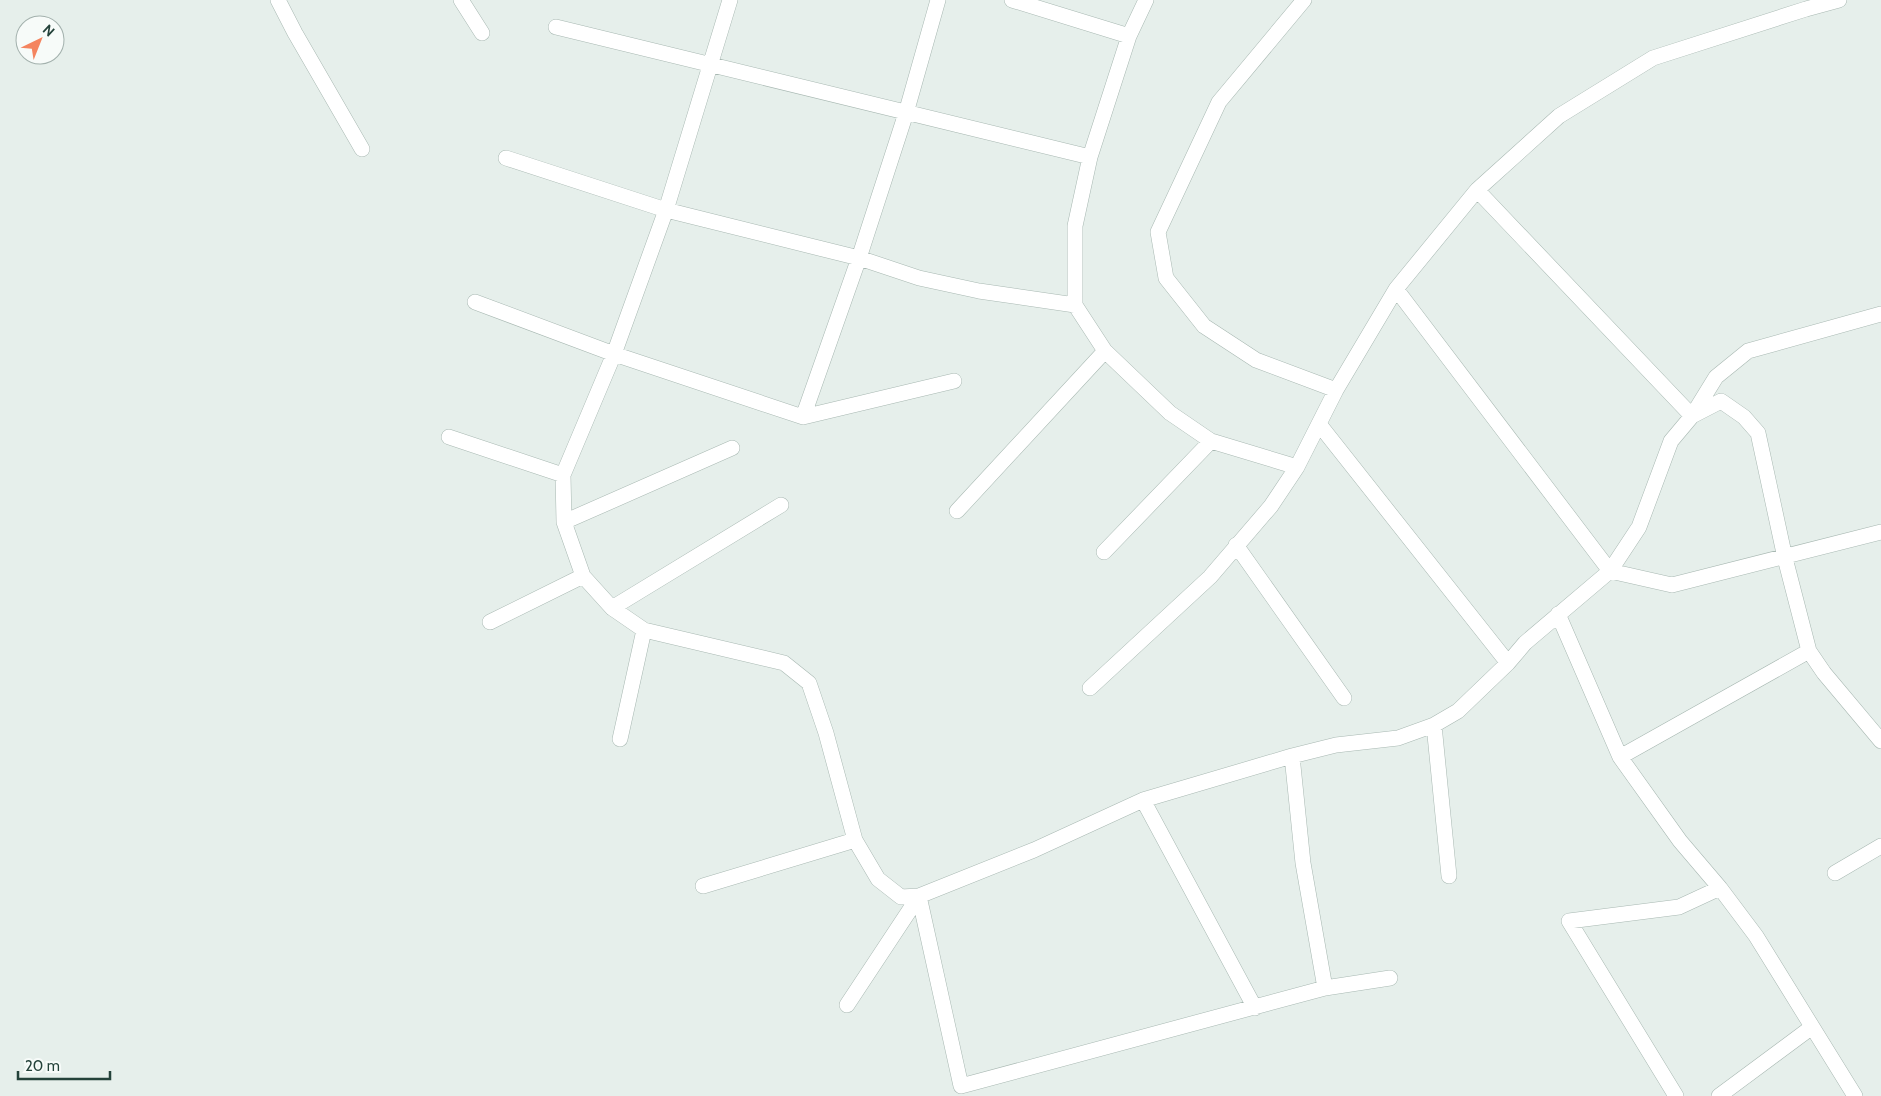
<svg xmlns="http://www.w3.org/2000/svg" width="1881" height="1096" viewBox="0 0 1881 1096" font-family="Cabin,sans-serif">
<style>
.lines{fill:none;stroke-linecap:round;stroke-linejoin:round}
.minor-casing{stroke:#a8b8b2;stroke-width:16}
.minor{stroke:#fff;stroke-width:15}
</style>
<rect width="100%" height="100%" fill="#e6efeb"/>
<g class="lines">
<defs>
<path id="minor" d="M278 0 295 33 362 149
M461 0 482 33
M730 0 666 210 614 354 563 475 564 522 583 576 612 608 644 630 784 663 809 683 826 733 855 840 878 879 901 897 919 896 1034 850 1143 800 1292 756 1336 745 1398 738 1434 725 1458 711 1508 663 1525 643 1610 571 1639 527 1671 441 1692 416 1721 401 1744 417 1758 433 1785 558 1809 651 1824 673 1881 741
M1012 0 1129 36
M1146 0 1129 36 1090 157 1075 226V305L1105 351 1170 413 1211 441 1297 467
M1304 0 1219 102 1158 232 1166 278 1204 326 1256 360 1336 390
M556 27 1090 157
M506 158 666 210 859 258 919 278 979 291 1075 305
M1477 190 1692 416 1716 377 1748 351 1881 314
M1396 289 1610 571 1672 585 1881 532
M475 302 614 354 803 417 954 381
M803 417 859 258 906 113 938 0
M1319 424 1508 663
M449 437 563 475
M957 511 1105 351
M564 522 732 448
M1236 545 1344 698
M1104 552 1211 441
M612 608 781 505
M1558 614 1620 757 1680 841 1720 888 1756 936 1855 1096
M490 622 583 576
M1090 688 1210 577 1271 506 1297 467 1336 390 1396 289 1477 190 1559 116 1653 58 1806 9 1839 0
M1434 725 1449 876
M620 739 644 630
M1292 756 1303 863 1325 988
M1620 757 1809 651
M1143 800 1255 1008
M1835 873 1881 846
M703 886 855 840
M919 896 961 1086 1325 988 1390 978
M847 1005 919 896
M1676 1096 1569 921 1679 907 1720 888
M1719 1096 1812 1027"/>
</defs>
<use href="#minor" class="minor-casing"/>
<use href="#minor" class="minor"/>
</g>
<g transform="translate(40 40) rotate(43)"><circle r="24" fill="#f7fbf9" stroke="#a3b1ad"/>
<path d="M0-4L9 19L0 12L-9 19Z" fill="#f4845f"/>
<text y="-8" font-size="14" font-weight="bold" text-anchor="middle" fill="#24423a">N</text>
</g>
<path d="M18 1071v8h92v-8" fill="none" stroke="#24423a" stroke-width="2.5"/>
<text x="25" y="1071" font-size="15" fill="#24423a" stroke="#f7fbf9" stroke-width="4" paint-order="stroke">20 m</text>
</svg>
